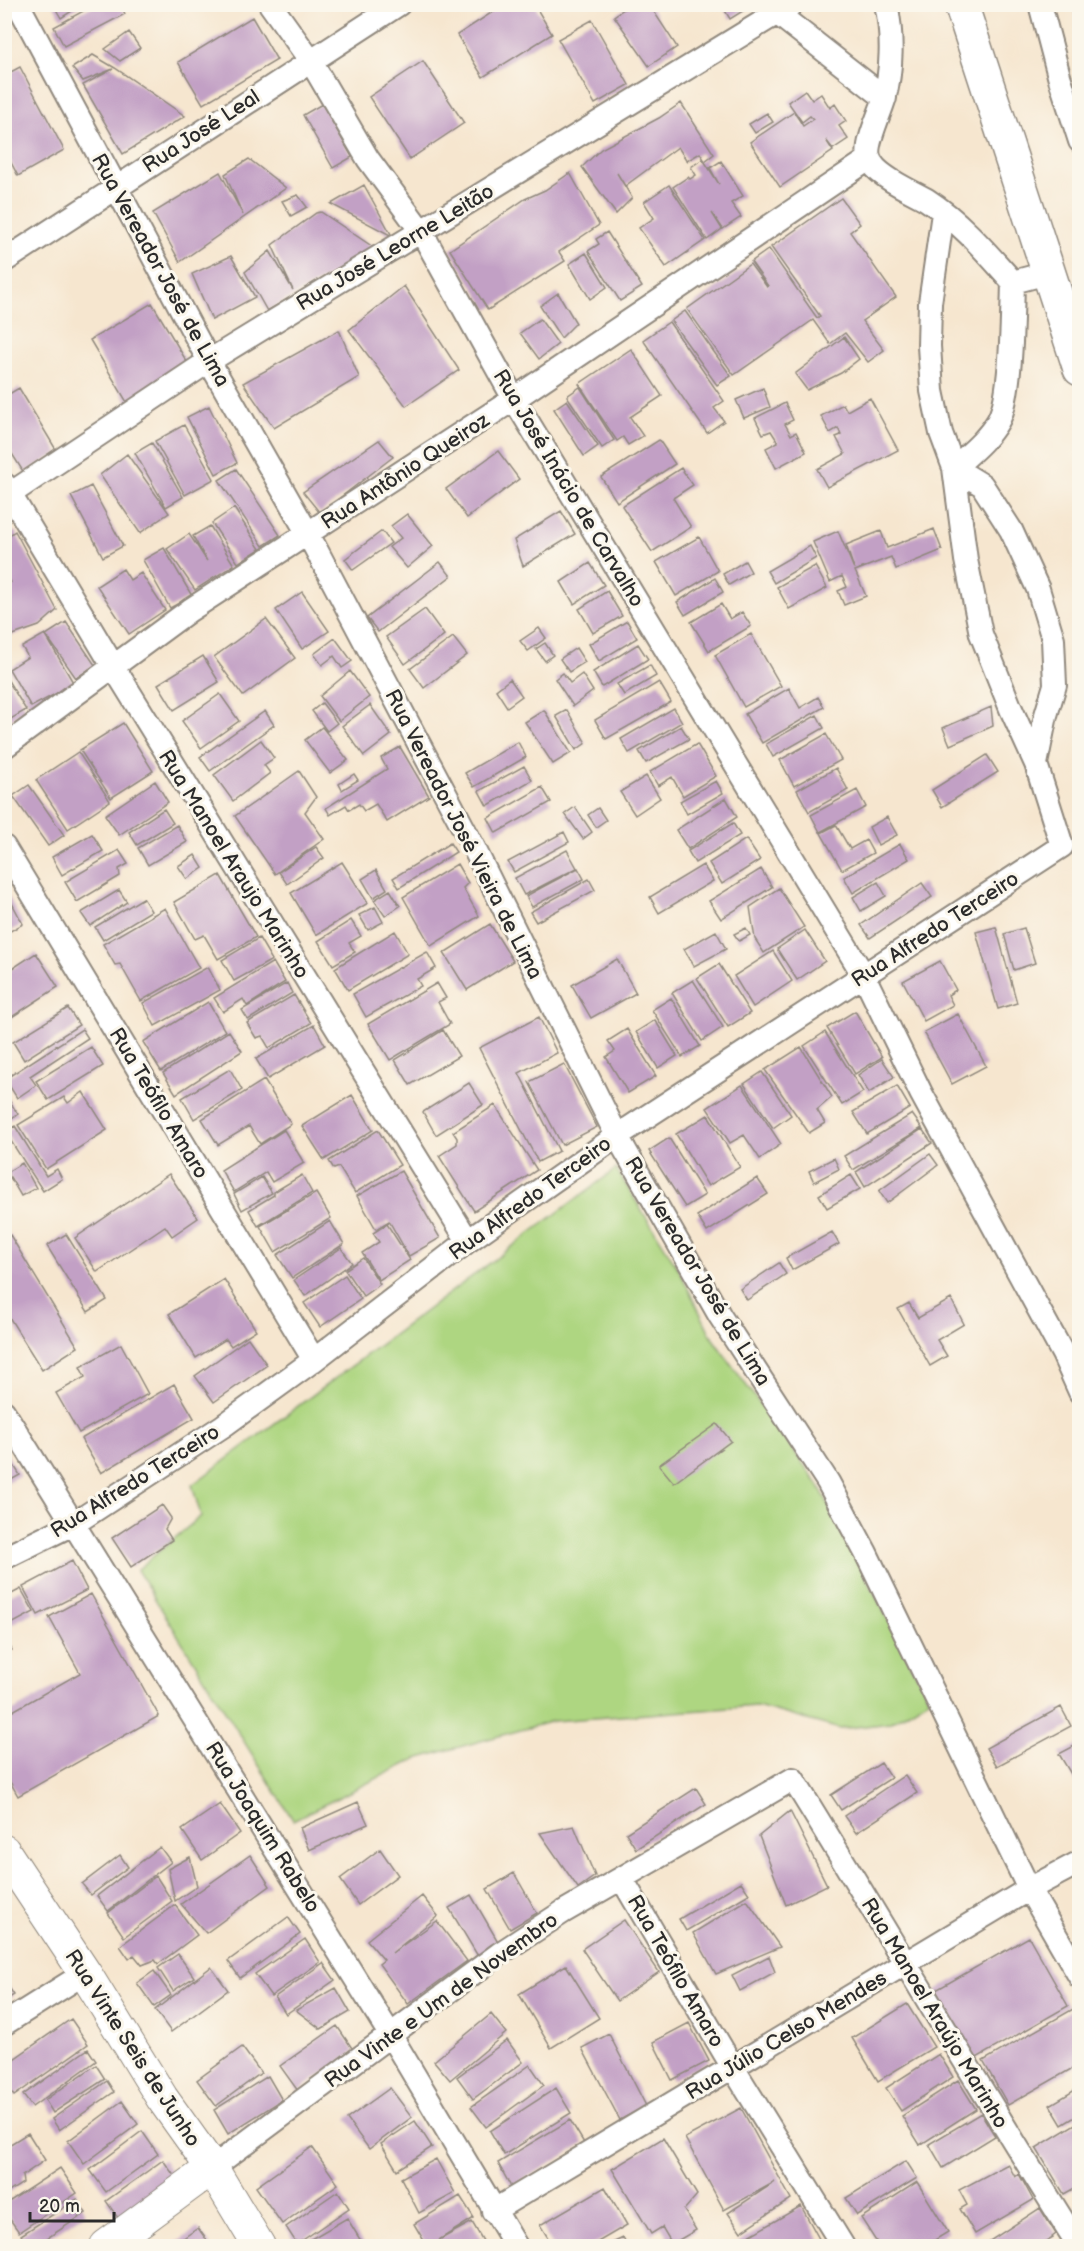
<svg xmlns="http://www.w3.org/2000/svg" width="1084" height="2251" viewBox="0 0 1084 2251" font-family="'Balsamiq Sans',sans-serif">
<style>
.green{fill:#aed681;stroke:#6c8056;stroke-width:1.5}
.building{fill:#c2a0c5}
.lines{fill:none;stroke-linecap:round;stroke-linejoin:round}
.street-casing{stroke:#90887d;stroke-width:26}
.secondary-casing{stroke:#90887d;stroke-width:34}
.highway-casing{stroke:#90887d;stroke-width:36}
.street{stroke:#fff;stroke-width:22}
.secondary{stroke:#fff;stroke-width:32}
.highway{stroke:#fff;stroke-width:33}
.labels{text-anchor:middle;stroke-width:6;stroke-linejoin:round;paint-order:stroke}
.street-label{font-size:21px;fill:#2b2b2b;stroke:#fbf7ec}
</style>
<rect width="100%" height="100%" fill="#fbf7ec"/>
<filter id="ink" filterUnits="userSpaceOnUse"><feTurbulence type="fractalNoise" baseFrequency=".0167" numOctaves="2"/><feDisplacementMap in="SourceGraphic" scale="12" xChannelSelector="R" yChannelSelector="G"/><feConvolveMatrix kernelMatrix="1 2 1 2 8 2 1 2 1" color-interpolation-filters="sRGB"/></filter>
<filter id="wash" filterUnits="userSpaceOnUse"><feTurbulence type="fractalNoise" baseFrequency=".008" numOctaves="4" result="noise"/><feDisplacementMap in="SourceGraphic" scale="24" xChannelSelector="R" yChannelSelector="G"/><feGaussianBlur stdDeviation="1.35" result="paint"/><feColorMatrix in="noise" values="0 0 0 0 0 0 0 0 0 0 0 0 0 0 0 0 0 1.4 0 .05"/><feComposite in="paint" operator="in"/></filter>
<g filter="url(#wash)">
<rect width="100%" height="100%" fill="#f6e6cf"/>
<path class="green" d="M616 1169 678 1268 713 1339 819 1486 929 1699 890 1723 840 1729 757 1706 553 1721 416 1759 293 1820 137 1570 201 1516 192 1485Z"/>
<g id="blocks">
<path class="building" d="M53 4H83L61 18Z
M96 4H120L125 14 64 46 54 27Z
M505 4H534L552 34 483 77 457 35Z
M631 4H649L677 47 649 66 614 16Z
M721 4H754L730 19Z
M1080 9V29H1079L1074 11Z
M252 17 277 60 203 104 178 62Z
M592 20 629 85 595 104 558 39Z
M129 32 140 48 120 61 105 49Z
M93 55 115 68 185 116 123 154 83 85 113 69 83 81 72 68Z
M423 61 464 123 410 159 369 97Z
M20 67 64 150 18 176 5 151V75Z
M805 90 812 100 821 94 830 108 835 104 846 121 839 126 848 139 833 149 826 140 833 151 780 187 750 142 794 112 803 126 813 119 810 116 802 122 788 102Z
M681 103 714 154 705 161 700 153 687 161 678 147 625 186 617 173 632 198 616 214 582 167 601 149 659 118Z
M322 104 352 157 333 168 303 115Z
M767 113 773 122 755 133 749 124Z
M249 159 286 188 180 262 153 213 220 172 243 215 225 174Z
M703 159 719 184 710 168 721 161 743 196 731 203 741 217 723 229 712 213 722 229 707 240 673 187 688 177 690 179 696 175 691 167Z
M570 173 599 225 559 252 565 261 488 310 450 250 525 199 545 190Z
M364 185 392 236 331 204Z
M669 185 705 240 666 267 639 228 654 218 644 202Z
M298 195 307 207 291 216 282 201Z
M841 198 860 224 850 232 896 297 862 321 884 350 868 362 845 333 830 344 813 320 734 375 687 309 750 264 767 287 768 286 751 262 769 249 817 318 820 316 771 247Z
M321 212 376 249 267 311 245 272 270 251 293 290 272 245 316 213Z
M607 232 642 287 620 301 588 251 599 244 596 239Z
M586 253 607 287 590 299 569 264Z
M231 256 255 297 212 320 192 274Z
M404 286 459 370 406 406 349 330Z
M558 293 576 323 561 338 540 306Z
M152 303 190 367 128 404 90 340Z
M685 311 731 376 717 385 671 321Z
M540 319 558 344 539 359 520 333Z
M669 322 724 401 714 408 724 421 707 433 643 340Z
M339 330 359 377 274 428 243 383Z
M844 337 859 359 841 373 807 390 795 374Z
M631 349 662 396 630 417 643 436 628 445 623 437 617 441 579 384Z
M580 387 614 440 602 448 567 396Z
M19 388 58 453 24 473 4 441V397Z
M763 388 770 407 744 418 736 400Z
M870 398 898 450 827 487 817 469 845 454 836 437 841 435 838 428 830 433 821 416 843 404 847 411Z
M567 400 598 446 584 456 554 409Z
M785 403 793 420 785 424 791 435 796 432 806 452 776 468 766 448 778 442 771 431 763 434 755 418Z
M209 406 237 463 216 474 187 417Z
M184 425 214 479 185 495 155 441Z
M379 440 393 457 320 513 303 492Z
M659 440 675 464 617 502 601 477Z
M152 443 183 497 166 507 135 453Z
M498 451 519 479 467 518 446 489Z
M127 454 169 513 140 533 100 475Z
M681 468 693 485 673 498 691 527 652 552 622 506Z
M236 469 280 535 263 546 219 480Z
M91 486 123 546 103 557 71 496Z
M234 508 260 549 238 563 212 523Z
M561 511 575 534 523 566 514 540Z
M407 514 433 546 407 568 389 547 401 538 391 526Z
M210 526 234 565 195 590 167 549 189 534 207 561 193 536Z
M934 529 942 550 896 569 891 557 855 571 866 596 844 605 838 591 847 587 842 576 830 582 813 542 838 531 854 569 846 545 881 531 887 548Z
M15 531 57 610 39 626 10 636 4 627V587L11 582 4 573V539Z
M382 531 391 543 353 570 345 559Z
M699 537 718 571 676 596 656 562Z
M810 546 816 558 774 583 767 571Z
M164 548 192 596 170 608 143 560Z
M745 561 751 572 729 585 723 574Z
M440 562 451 576 378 632 367 618Z
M590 563 604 585 574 604 561 582Z
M815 566 827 588 789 609 777 587Z
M123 569 130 580 141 573 165 610 129 634 97 586Z
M715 578 723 592 685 615 677 602Z
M607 591 622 616 593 633 579 609Z
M302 592 329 631 302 649 276 610Z
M721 604 730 619 742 612 751 626 709 651 691 622Z
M425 609 444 635 405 664 386 637Z
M266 619 295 658 243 696 214 657Z
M627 621 637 638 599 661 589 644Z
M66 622 95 665 76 678 46 635Z
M539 628 546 638 528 651 520 641Z
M45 634 74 684 31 707 9 669 28 657 22 647Z
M751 634 781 686 744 707 715 655Z
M453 637 467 655 424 688 410 669Z
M335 638 352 661 342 668 334 656 322 665 314 654Z
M545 643 553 655 545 661 536 649Z
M638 644 648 659 602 687 593 672Z
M576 648 585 662 569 672 560 659Z
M203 656 219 682 174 710 158 684Z
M650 665 656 676 624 695 617 684Z
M350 671 369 697 339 721 320 696Z
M563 673 570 683 582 674 593 691 573 706 555 679Z
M4 674 26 710 4 723Z
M510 679 522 696 507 707 496 690Z
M659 682 671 702 606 739 595 720Z
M789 688 800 708 818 697 824 707 762 743 745 714Z
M220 694 239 721 201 748 182 721Z
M322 703 337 723 327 731 312 711Z
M370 705 391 735 364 756 342 726Z
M991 707 993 726 950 745 943 728Z
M674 708 682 722 629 753 621 739Z
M544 710 571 753 553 764 525 722Z
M567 710 586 743 576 750 556 716Z
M265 711 274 725 210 771 200 757Z
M817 715 824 728 773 757 766 744Z
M123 723 153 771 111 798 80 750Z
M681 726 689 739 646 763 639 751Z
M322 727 348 760 330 773 305 740Z
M826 734 841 760 794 786 780 760Z
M261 740 274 758 264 765 270 773 233 801 214 775Z
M518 742 526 757 474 787 465 773Z
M697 744 716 776 683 796 672 777 658 786 650 772Z
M400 747 429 796 387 822 376 804 364 811 359 804 349 810 346 805 330 815 326 808 387 769 381 758Z
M78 752 110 801 68 829 36 780Z
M987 755 998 772 942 807 932 790Z
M524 766 532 780 487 806 479 791Z
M836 768 848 790 809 812 797 790Z
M299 771 316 797 305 812 324 839 275 874 235 816Z
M354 774 358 780 342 790 339 784Z
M646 776 660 798 635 815 620 792Z
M155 781 168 802 119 835 105 815Z
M716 781 723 793 687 814 680 801Z
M29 785 64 835 48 846 13 796Z
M542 787 551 802 496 833 488 818Z
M857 790 866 807 820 832 811 815Z
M726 798 737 817 688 849 676 830Z
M575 807 592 832 583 839 565 814Z
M598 808 606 820 596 827 588 815Z
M164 809 173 823 137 845 129 832Z
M887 817 897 835 878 845 869 827Z
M733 823 740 835 695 863 688 851Z
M177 825 187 842 148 865 138 848Z
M836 825 850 849 866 840 873 853 842 870 821 833Z
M564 832 569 842 514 872 508 862Z
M92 834 103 851 62 875 52 857Z
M746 839 760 860 722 884 709 863Z
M450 843 456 852 399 888 393 878Z
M900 844 909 859 853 893 844 877Z
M316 847 324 858 287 884 279 872Z
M119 850 128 864 119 869 120 876 77 902 65 882Z
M567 850 577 868 524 895 515 878Z
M195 855 203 868 187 879 178 866Z
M342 862 368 903 316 935 291 893Z
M457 864 468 883 463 888 479 916 431 946 403 897Z
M703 865 713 881 659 913 650 897Z
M578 868 584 879 532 907 526 896Z
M761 869 772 887 721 919 709 901Z
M376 870 387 889 373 898 362 879Z
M220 875 256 937 218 959 204 935 195 939 174 902Z
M589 879 595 890 536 922 530 912Z
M878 882 886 896 861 911 853 897Z
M922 883 932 897 870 938 861 925Z
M779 888 804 927 764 953 755 939 750 907Z
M5 890 23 924 5 934Z
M119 890 127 902 90 926 81 913Z
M390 890 400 906 385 916 374 900Z
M143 898 151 911 103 940 95 927Z
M375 907 383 922 368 930 359 915Z
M165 908 199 968 141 1001 120 964 115 965 103 944Z
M351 920 361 936 349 943 355 952 333 965 318 941Z
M490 924 513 961 467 990 444 953Z
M996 927 1017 1003 998 1009 976 932Z
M746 928 750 935 739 941 734 934Z
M1024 928 1035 963 1014 970 1004 934Z
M805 930 825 961 797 980 777 949Z
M395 931 408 954 348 990 335 968Z
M716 931 726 949 694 966 684 949Z
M259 938 272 960 234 981 222 960Z
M773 951 792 981 753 1007 734 976Z
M427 952 436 968 417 979 421 986 366 1017 353 994Z
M36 953 58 987 4 1022V974Z
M617 959 636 993 591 1018 572 985Z
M940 961 956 990 948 995 953 1005 924 1021 903 981Z
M273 962 285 982 247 1006 243 999 223 1012 214 998Z
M719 964 750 1013 728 1027 697 978Z
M208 967 220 990 155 1026 143 1003Z
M693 980 723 1027 702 1041 672 993Z
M287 983 292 993 248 1020 242 1010Z
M437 983 446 998 438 1002 450 1024 390 1060 368 1024Z
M294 995 311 1023 269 1048 262 1036 256 1038 247 1023Z
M671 998 700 1046 682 1057 652 1010Z
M208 1002 225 1031 161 1071 143 1042Z
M68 1008 79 1025 24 1060 13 1042Z
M855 1011 882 1057 855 1074 827 1028Z
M958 1014 986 1066 952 1084 924 1032Z
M539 1017 557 1053 519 1073 559 1151 538 1162 479 1048Z
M655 1020 677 1056 658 1068 636 1032Z
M314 1025 325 1045 268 1079 256 1059Z
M82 1029 88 1038 30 1076 36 1085 17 1098 5 1079Z
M627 1029 656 1076 628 1093 606 1057 615 1051 608 1041Z
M443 1030 459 1056 410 1085 395 1060Z
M229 1031 242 1051 176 1094 163 1073Z
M825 1032 863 1092 842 1105 804 1046Z
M91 1047 103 1066 48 1100 36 1081Z
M801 1047 832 1097 817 1110 825 1123 809 1133 765 1070Z
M882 1059 894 1077 869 1093 858 1075Z
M564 1064 597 1127 562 1145 529 1082Z
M230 1069 242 1090 194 1119 182 1098Z
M762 1072 791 1115 773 1128 744 1084Z
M264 1080 291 1124 260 1144 249 1126 218 1145 202 1119Z
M469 1083 483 1105 436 1135 423 1112Z
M742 1085 781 1144 760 1159 744 1135 730 1143 707 1108Z
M897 1086 910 1108 867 1134 853 1112Z
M83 1092 107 1130 46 1169 18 1125 64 1097 68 1103Z
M4 1093 18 1114 4 1123Z
M352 1095 373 1130 324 1160 302 1126Z
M495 1105 537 1170 474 1211 439 1156 457 1144V1138L453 1132Z
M912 1114 922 1128 853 1170 844 1156Z
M708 1115 740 1167 708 1186 676 1134Z
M15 1126 46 1176 57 1169 62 1179 43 1191 5 1132Z
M922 1129 932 1143 865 1187 856 1172Z
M284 1130 304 1163 272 1182 266 1172 234 1192 221 1170Z
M378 1130 400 1165 355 1193 339 1167 334 1169 329 1161Z
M669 1138 705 1195 685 1207 649 1151Z
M930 1154 938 1165 887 1203 879 1191Z
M834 1158 839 1169 814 1182 809 1171Z
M22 1163 36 1188 21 1196 7 1172Z
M401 1171 440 1238 409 1256 389 1221 376 1229 357 1196Z
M169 1174 198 1218 172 1236 165 1226 97 1272 75 1238Z
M302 1175 312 1193 258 1226 249 1210 274 1195V1192Z
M851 1175 860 1189 827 1208 819 1195Z
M262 1177 272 1193 242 1210 234 1194Z
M757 1178 768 1194 707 1232 697 1216Z
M316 1193 331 1218 275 1252 260 1226Z
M330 1221 344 1244 292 1278 277 1255Z
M387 1224 410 1260 379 1280 362 1253 379 1242 373 1233Z
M832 1232 839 1244 792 1270 786 1258Z
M66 1234 107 1300 88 1312 47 1246Z
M10 1235 78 1347 42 1370 4 1309V1239Z
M341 1248 352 1263 305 1296 294 1280Z
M363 1258 380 1284 363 1296 345 1270Z
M779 1263 786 1274 747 1300 740 1289Z
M345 1275 361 1299 320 1327 304 1303Z
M224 1279 256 1330 231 1346 226 1339 196 1358 169 1314Z
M951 1299 964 1324 937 1340 947 1356 930 1366 898 1309 909 1303 918 1318Z
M248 1338 267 1365 214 1402 195 1376Z
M121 1344 148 1394 79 1433 56 1393 85 1377 80 1367Z
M174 1384 194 1418 101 1473 81 1439Z
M717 1424 731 1441 674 1483 659 1465Z
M4 1450 20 1475 4 1484Z
M162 1505 171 1518 165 1529 172 1540 131 1567 112 1538Z
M72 1561 87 1590 38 1615 23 1587Z
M21 1589 34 1612 4 1628V1598Z
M91 1594 159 1716 18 1796 4 1771V1716L80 1673 49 1617Z
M4 1636 12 1650 4 1655Z
M1061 1707 1071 1726 997 1766 986 1748Z
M1080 1743V1789L1059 1754Z
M881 1763 891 1778 841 1810 831 1795Z
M905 1775 917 1793 856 1833 844 1816Z
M696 1788 706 1804 636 1849 626 1833Z
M358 1802 368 1824 309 1850 300 1828Z
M220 1804 240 1833 202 1860 182 1830Z
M790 1811 827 1885 786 1905 759 1836Z
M574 1826 595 1876 578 1888 540 1833Z
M160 1847 171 1862 108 1911 97 1896Z
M380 1849 398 1875 358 1905 340 1879Z
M120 1855 128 1867 91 1895 82 1884Z
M250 1855 270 1886 206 1933 181 1904Z
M190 1857 197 1886 175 1901 168 1869Z
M514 1873 537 1913 510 1929 487 1889Z
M156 1876 172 1901 124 1937 108 1913Z
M741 1882 749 1894 686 1931 679 1919Z
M471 1895 500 1945 479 1958 449 1908Z
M422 1896 438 1916 392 1953 437 1921 467 1961 408 2004 379 1964 384 1960 367 1940Z
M747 1900 780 1947 716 1974 693 1933Z
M175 1905 197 1935 158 1964 155 1960 142 1965 134 1955 129 1959 120 1946Z
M288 1917 300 1934 240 1978 228 1961Z
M624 1920 659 1972 617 2001 582 1949Z
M1029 1937 1068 2006 975 2059 936 1990Z
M305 1939 320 1962 271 1996 255 1974Z
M178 1954 194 1977 173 1991 158 1968Z
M769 1956 775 1972 740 1991 732 1975Z
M323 1963 335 1980 286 2014 275 1997Z
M566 1965 599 2018 551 2048 519 1994Z
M211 1967 228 1990 171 2032 155 2010Z
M154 1971 171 1995 154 2007 137 1983Z
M4 1980 14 1995 4 2001Z
M336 1988 350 2012 321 2029 296 2010Z
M907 2004 934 2047 878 2081 852 2038Z
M1080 2005V2064L1008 2105 983 2061Z
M491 2014 506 2033 450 2080 434 2061Z
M71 2019 88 2044 14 2096 4 2082V2066Z
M689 2023 709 2061 672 2080 653 2042Z
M337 2026 354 2051 298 2091 280 2066Z
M609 2034 646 2106 620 2120 582 2048Z
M507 2040 523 2062 473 2099 457 2077Z
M242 2047 261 2073 216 2106 197 2080Z
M88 2049 96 2061 32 2107 23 2095Z
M939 2054 953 2077 901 2111 886 2088Z
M96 2065 105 2079 53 2113 45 2100Z
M530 2065 544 2085 486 2127 471 2107Z
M268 2076 282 2100 228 2134 214 2110Z
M958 2080 976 2109 920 2145 902 2116Z
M107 2081 114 2092 59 2130 52 2119Z
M1080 2087V2114L1062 2125 1050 2105Z
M390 2088 412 2117 369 2149 347 2119Z
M556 2088 571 2113 504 2155 490 2131Z
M122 2101 138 2124 84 2164 68 2141Z
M741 2108 791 2199 741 2232 728 2213 775 2182 724 2210 685 2138Z
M981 2113 995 2136 943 2168 929 2144Z
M570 2120 584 2143 511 2187 498 2163Z
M415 2121 432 2147 397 2170 381 2144Z
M1080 2121V2185L1064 2194 1036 2148Z
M142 2131 158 2154 106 2192 90 2170Z
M28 2133 45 2160 22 2176 23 2183 4 2195V2148Z
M663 2138 697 2195 684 2210 696 2230 672 2244 662 2227 651 2234 612 2169Z
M312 2147 338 2184 282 2224 256 2187Z
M436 2159 455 2193 419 2213 401 2178Z
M163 2160 175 2177 118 2218 106 2201Z
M906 2161 917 2178 857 2215 846 2198Z
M1008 2164 1015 2177 1019 2174 1033 2200 975 2234 960 2209 967 2205 959 2190Z
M60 2168 77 2193 19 2232 4 2211V2205Z
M917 2182 948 2232 925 2246H879L861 2218Z
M605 2187 627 2225 591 2246H553L540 2225Z
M338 2191 349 2208 297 2244 286 2227Z
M460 2196 474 2218 439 2240 472 2222 486 2246H427L414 2224Z
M77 2199 86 2213 35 2246H29L21 2235Z
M801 2206 823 2246H736L735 2244Z
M1040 2208 1056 2234 1052 2237 1053 2238 1039 2246H987L985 2244Z
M347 2218 364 2246H299Z
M198 2228 211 2246H172Z
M623 2238 627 2246H606Z"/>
</g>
</g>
<g filter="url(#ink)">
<use href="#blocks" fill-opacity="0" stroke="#90887d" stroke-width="1.5"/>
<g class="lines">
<defs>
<path id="street" d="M18 4 209 361 308 534 473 846 617 1136 720 1316 828 1482 866 1553 1029 1889 1080 1977
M270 4 310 60 368 159 421 231 514 399 864 976 921 1093 1063 1354 1080 1392
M886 4C893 35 892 70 884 100 880 114 865 144 869 157 874 176 912 191 927 200 961 222 987 253 1013 282L1047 273
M1040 4 1059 76 1080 141
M778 14 885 98
M943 213 930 303 929 346 932 391 941 433 954 468 966 560 981 634 1011 709 1036 764 1062 846
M4 261 399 4
M1013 282C1012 313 1012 397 998 421 987 440 970 453 954 468L982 485 1011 530 1038 589 1053 639 1055 685 1046 715 1036 764
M4 484 113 666 468 1241
M4 498 209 361 792 4
M4 747 190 610 514 399 869 159
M4 847 314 1360
M4 1412 391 2036 516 2246
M4 1558 75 1523 223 1426 314 1360 468 1241 617 1136 1062 846
M622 1879 732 2066 843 2246
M4 2024 85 1973
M212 2168 499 1954 563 1912 793 1779C889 1934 981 2092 1079 2246
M493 2211 1029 1889 1080 1862"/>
<path id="secondary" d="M4 1851 85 1973 162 2098 212 2168 259 2246
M106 2246 212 2168"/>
<path id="highway" d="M961 4 1080 369"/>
</defs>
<use href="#street" class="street-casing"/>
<use href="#secondary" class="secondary-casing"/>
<use href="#highway" class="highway-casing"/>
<use href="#street" class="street"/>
<use href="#secondary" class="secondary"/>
<use href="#highway" class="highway"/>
</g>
</g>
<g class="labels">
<g class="street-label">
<text transform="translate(201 131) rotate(-33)" y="7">Rua José Leal</text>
<text transform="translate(395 247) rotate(-31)" y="7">Rua José Leorne Leitão</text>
<text transform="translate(161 270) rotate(61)" y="7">Rua Vereador José de Lima</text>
<text transform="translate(405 471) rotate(-33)" y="7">Rua Antônio Queiroz</text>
<text transform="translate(569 488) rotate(59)" y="7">Rua José Inácio de Carvalho</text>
<text transform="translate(464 834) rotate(63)" y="7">Rua Vereador José Vieira de Lima</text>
<text transform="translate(234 864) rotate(58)" y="7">Rua Manoel Araujo Marinho</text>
<text transform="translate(935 929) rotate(-33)" y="7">Rua Alfredo Terceiro</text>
<text transform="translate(159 1103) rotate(59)" y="7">Rua Teófilo Amaro</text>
<text transform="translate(530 1198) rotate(-36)" y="7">Rua Alfredo Terceiro</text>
<text transform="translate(698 1271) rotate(59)" y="7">Rua Vereador José de Lima</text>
<text transform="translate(135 1481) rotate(-32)" y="7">Rua Alfredo Terceiro</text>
<text transform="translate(263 1827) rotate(58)" y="7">Rua Joaquim Rabelo</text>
<text transform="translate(676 1971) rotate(60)" y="7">Rua Teófilo Amaro</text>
<text transform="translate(441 2000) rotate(-36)" y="7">Rua Vinte e Um de Novembro</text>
<text transform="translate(935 2013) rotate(59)" y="7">Rua Manoel Araújo Marinho</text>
<text transform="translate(786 2035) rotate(-31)" y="7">Rua Júlio Celso Mendes</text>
<text transform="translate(133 2048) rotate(57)" y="7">Rua Vinte Seis de Junho</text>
</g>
</g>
<rect width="1084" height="2251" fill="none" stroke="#fbf7ec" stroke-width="24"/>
<path d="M30 2212v9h84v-9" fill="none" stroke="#2b2b2b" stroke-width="3"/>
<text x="39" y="2212" font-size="18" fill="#2b2b2b" stroke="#fbf7ec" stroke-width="4.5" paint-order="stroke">20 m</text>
</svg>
